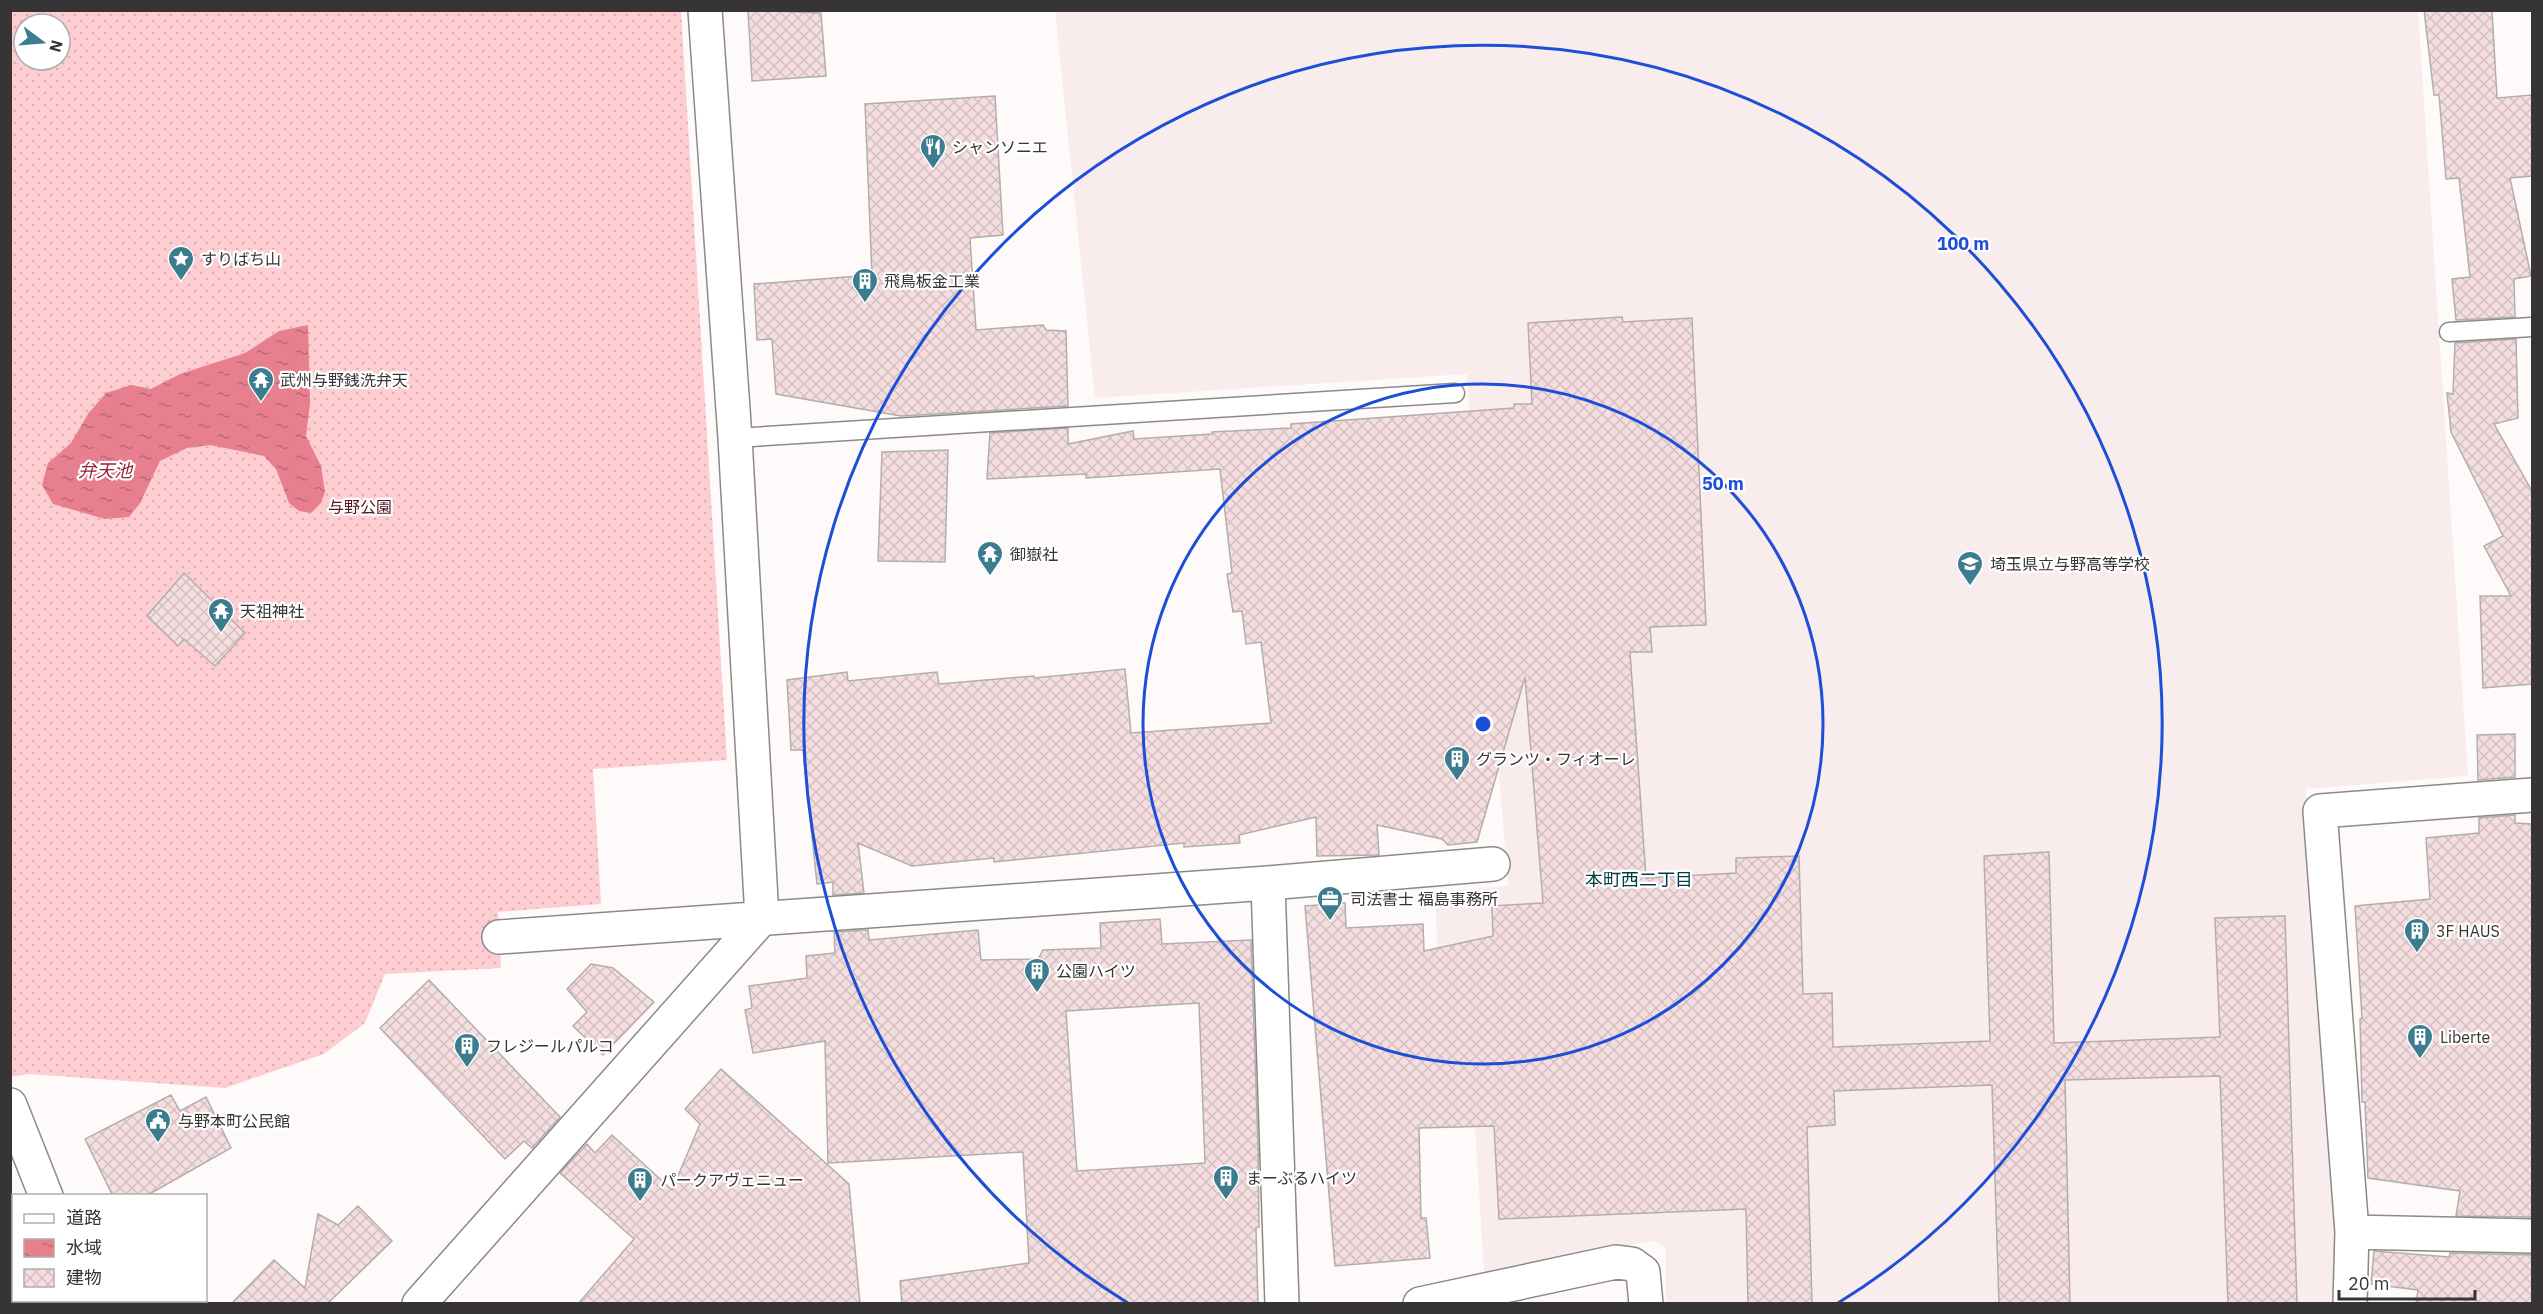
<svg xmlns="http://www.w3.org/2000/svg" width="2543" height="1314" viewBox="0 0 2543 1314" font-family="'IBM Plex Sans','Noto Sans JP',sans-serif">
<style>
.built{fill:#f9eced}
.grass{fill:url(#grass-dots);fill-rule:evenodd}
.water{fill:url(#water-ripples)}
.building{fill:url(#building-cross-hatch);stroke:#b2aeaf;stroke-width:1.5;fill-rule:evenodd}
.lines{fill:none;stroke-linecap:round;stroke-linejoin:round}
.lane-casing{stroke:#8c8989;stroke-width:21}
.street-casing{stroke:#8c8989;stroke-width:36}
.lane{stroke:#fff;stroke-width:18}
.street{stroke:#fff;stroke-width:33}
.ring{fill:none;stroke:#1d4ed8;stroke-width:3}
.labels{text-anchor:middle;stroke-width:4.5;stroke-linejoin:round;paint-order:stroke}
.poi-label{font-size:16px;fill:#363434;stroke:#fff;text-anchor:start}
.park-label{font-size:16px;fill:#531322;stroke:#fff}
.water-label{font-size:18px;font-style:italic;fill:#991d3e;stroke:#fff}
.neighbourhood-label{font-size:18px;fill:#003c49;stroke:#fff}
.centre{fill:#1d4ed8;stroke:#fff;stroke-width:3}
.ring-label{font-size:18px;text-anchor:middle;font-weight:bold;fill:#1d4ed8;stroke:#fff;stroke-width:4.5;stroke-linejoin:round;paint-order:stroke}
</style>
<defs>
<pattern id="grass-dots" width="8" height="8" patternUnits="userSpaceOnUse" patternTransform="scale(1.5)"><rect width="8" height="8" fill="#fdcdd1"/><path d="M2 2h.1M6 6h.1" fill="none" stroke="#d9b1b4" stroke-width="1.8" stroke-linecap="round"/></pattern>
<pattern id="water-ripples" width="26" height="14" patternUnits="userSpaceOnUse" patternTransform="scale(1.5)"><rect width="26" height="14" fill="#e77f8e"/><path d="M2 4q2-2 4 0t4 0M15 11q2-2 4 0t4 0" fill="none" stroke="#bc6975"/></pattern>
<pattern id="building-cross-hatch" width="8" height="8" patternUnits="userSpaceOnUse" patternTransform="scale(1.5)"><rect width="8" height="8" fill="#f5dee0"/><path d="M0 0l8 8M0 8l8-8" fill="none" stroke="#d3bfc1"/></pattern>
</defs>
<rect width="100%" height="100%" fill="#fefafa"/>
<path class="built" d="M1055 11H2418L2468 776 2306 789 2335 1216 2334 1303H1666V1247L1653 1241 1484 1273 1475 1125H1444L1435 892 1508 886 1467 374 1095 398Z"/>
<path class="grass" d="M10 11H681L727 760 593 769 601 904 498 912 501 968 385 974 365 1023 324 1054 225 1088 29 1074 11 1077ZM24 24H60V60H24Z"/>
<path class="water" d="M308 325 310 403 306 436 321 466 325 492 321 503 311 513 299 511 289 503 276 469 264 456 210 445 187 448 160 461 140 503 129 517 105 519 53 504 42 485 48 463 71 443 88 414 106 393 131 385 151 389 180 374 245 353 279 331Z"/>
<path class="building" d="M748 10 821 13 826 76 752 81Z
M2424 10H2492L2497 98 2532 95V176L2510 178 2531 276 2514 279 2515 317 2456 320 2452 279 2470 277 2459 178 2446 179 2439 95H2434Z
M995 96 1003 235 970 238 976 330 1043 325 1046 330 1066 331 1068 406 901 416 776 394 772 339 757 340 754 284 872 275 865 104Z
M1622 317 1623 322 1692 318 1706 625 1650 627 1652 652H1630L1646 878 1736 873V858L1799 856 1803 994 1832 993 1833 1047 1990 1041 1984 856 2049 852 2054 1043 2220 1037 2215 918 2285 916 2297 1304H2228L2220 1076 2065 1080 2070 1304H1999L1992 1085 1834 1091 1835 1125 1807 1127 1812 1304H1748L1746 1209 1499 1219 1494 1126 1419 1128 1421 1218H1426L1430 1258 1335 1266 1305 906 1345 903 1346 928 1423 924 1424 951 1493 936 1492 906 1543 903 1525 677 1477 842 1448 845 1442 839 1377 825 1379 855 1317 856 1316 817 1239 835 1240 843 1184 847V843L994 862V858L912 866 858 843 864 893 833 895V882L817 884 803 750H791L787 680 847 672 848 681 937 672 939 684 1034 676V678L1125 669 1131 733 1271 723 1261 642 1246 644 1242 611 1233 612 1227 574 1232 573 1220 469 1086 478V474L987 479 990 433 1068 428V444L1133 431 1134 439 1212 434V432L1291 428V424L1514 408V404H1532L1528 323Z
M2516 339 2518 418 2494 424 2532 491V684L2483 688 2480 596H2511L2484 546 2503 536 2451 432 2447 393 2453 394 2455 343Z
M948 450 945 562 878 561 882 452Z
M184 573 245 633 215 666 184 639 178 646 147 616Z
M2515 734V777L2478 780 2477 735Z
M2515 815V823L2532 824V1217L2456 1216 2460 1191 2368 1178 2365 1102H2362L2360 1019 2362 1018 2355 906 2430 899 2426 838 2479 833V818Z
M1160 919 1162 944 1251 940 1258 1144 1259 1227 1256 1228 1258 1304H902L900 1281 1029 1263 1023 1152 828 1163 825 1041 753 1053 745 1010 752 1008 749 986 807 978 806 956 835 953 834 932 868 930 869 940 978 930 981 960 1038 959 1043 950 1101 948 1100 923ZM1199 1003 1205 1163 1077 1171 1066 1011Z
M591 964 613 968 654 1002 603 1055 573 1026 587 1012 567 989Z
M429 980 560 1117 532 1148 524 1141 505 1159 380 1028Z
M721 1069 849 1184 860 1304H578L634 1239 560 1173 587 1144 595 1153 612 1135 672 1190 700 1124 685 1109Z
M171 1095 180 1111 206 1097 231 1148 146 1196H113L85 1139Z
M358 1206 392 1241 327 1304H231L274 1260 305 1288 318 1214 338 1225Z
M2374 1251 2449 1257 2450 1253 2532 1255V1304H2416L2418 1290 2371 1284Z"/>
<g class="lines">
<defs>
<path id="lane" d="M2449 332 2532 327
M735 438 1455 393"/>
<path id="street" d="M1268 883 1282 1304
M499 937 1268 883 1493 864
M10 1105 46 1196
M2352 1232 2532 1236
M87 1300 88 1304
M419 1304 762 918 735 438 705 10
M1420 1304 1616 1262 1632 1264 1643 1272 1646 1304
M2350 1304 2352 1232 2320 811 2532 795"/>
</defs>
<use href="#lane" class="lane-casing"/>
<use href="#street" class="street-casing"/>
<use href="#lane" class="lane"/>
<use href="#street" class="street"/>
</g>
<g class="ring">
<circle cx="1483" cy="724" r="340"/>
<path d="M1128 1303A679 679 0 1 1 1838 1303"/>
</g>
<defs>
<symbol id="restaurant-pin" viewBox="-11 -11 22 30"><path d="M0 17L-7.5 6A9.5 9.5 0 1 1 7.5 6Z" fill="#3b7c8e" stroke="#fff"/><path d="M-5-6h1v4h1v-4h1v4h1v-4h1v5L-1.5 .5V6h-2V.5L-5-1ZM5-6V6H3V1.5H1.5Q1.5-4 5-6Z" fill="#fff"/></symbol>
<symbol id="sight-pin" viewBox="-11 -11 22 30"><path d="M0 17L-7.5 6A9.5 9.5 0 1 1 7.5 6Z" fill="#3b7c8e" stroke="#fff"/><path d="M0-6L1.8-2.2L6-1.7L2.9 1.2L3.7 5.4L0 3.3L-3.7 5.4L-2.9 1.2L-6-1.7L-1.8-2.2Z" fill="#fff"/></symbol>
<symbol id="building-pin" viewBox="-11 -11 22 30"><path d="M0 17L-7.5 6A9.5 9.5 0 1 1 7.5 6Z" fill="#3b7c8e" stroke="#fff"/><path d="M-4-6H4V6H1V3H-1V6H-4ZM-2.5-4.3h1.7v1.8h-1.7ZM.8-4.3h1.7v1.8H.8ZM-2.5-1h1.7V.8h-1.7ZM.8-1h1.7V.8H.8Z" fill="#fff"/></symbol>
<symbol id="temple-pin" viewBox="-11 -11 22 30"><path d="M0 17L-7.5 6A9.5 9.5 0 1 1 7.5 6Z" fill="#3b7c8e" stroke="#fff"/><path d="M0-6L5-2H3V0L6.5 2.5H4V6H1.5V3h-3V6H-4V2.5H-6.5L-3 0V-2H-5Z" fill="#fff"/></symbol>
<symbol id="school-pin" viewBox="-11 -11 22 30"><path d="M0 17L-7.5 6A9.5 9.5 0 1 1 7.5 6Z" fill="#3b7c8e" stroke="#fff"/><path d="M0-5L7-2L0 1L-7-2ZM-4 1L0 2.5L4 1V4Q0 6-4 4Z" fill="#fff"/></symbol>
<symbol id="office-pin" viewBox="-11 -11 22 30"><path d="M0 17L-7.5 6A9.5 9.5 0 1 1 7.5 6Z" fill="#3b7c8e" stroke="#fff"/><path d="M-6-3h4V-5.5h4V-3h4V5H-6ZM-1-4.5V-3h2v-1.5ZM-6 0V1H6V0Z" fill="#fff"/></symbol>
<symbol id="civic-pin" viewBox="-11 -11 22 30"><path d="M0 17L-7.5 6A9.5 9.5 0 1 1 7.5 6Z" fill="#3b7c8e" stroke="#fff"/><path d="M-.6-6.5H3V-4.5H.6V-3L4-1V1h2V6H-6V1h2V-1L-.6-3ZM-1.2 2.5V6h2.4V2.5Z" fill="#fff"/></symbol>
</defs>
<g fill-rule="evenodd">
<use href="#restaurant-pin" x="918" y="132" width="30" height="40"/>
<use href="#sight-pin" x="166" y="244" width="30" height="40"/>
<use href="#building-pin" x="850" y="266" width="30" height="40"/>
<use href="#temple-pin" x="246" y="365" width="30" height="40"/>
<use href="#temple-pin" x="975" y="539" width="30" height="40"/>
<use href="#school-pin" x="1955" y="549" width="30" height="40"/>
<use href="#temple-pin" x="206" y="596" width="30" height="40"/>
<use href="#building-pin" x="1442" y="744" width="30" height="40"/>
<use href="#office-pin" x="1315" y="884" width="30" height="40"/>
<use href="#building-pin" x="2402" y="916" width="30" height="40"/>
<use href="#building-pin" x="1022" y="956" width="30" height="40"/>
<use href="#building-pin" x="2405" y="1022" width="30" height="40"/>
<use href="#building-pin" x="452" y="1031" width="30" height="40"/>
<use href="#civic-pin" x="143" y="1106" width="30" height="40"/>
<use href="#building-pin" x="1211" y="1163" width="30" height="40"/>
<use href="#building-pin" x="625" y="1165" width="30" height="40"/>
</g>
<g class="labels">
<g class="poi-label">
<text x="952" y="153">シャンソニエ</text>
<text x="201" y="265">すりばち山</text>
<text x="884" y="287">飛鳥板金工業</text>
<text x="280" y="386">武州与野銭洗弁天</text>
<text x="1010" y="560">御嶽社</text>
<text x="1990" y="570">埼玉県立与野高等学校</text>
<text x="240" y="617">天祖神社</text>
<text x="1476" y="765">グランツ・フィオーレ</text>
<text x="1350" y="905">司法書士 福島事務所</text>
<text x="2436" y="937">3F HAUS</text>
<text x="1056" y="977">公園ハイツ</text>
<text x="2440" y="1043">Liberte</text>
<text x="486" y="1052">フレジールパルコ</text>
<text x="178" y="1127">与野本町公民館</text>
<text x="1246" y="1184">まーぶるハイツ</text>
<text x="660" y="1186">パークアヴェニュー</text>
</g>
<g class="park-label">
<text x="360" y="513">与野公園</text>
</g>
<g class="water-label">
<text x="105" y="477">弁天池</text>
</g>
<g class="neighbourhood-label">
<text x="1639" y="886">本町西二丁目</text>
</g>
</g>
<circle cx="1483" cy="724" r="9" class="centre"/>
<g class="ring-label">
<text x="1963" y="250">100 m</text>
<text x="1723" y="490">50 m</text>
</g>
<rect width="2543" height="1314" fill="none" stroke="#363434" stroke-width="24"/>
<rect x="12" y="1194" width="195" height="108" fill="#ffffff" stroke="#afaeae" stroke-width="1.5"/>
<rect x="24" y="1214" width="30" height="9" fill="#ffffff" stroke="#afaeae" stroke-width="1.5"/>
<text x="66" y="1224" font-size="18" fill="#363434">道路</text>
<rect x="24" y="1239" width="30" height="18" fill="url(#water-ripples)" stroke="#afaeae" stroke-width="1.5"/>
<text x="66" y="1254" font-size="18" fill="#363434">水域</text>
<rect x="24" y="1269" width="30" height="18" fill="url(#building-cross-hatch)" stroke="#afaeae" stroke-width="1.5"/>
<text x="66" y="1284" font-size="18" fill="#363434">建物</text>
<g transform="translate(42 42) rotate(106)"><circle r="28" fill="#ffffff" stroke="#afaeae" stroke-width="1.5"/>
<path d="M0-4.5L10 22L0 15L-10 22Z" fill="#3b7c8e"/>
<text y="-9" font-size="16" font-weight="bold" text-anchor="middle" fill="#363434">N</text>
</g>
<path d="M2339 1290v9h136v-9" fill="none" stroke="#363434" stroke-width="3"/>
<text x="2348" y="1290" font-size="18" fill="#363434" stroke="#ffffff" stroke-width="4.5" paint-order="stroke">20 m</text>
</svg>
